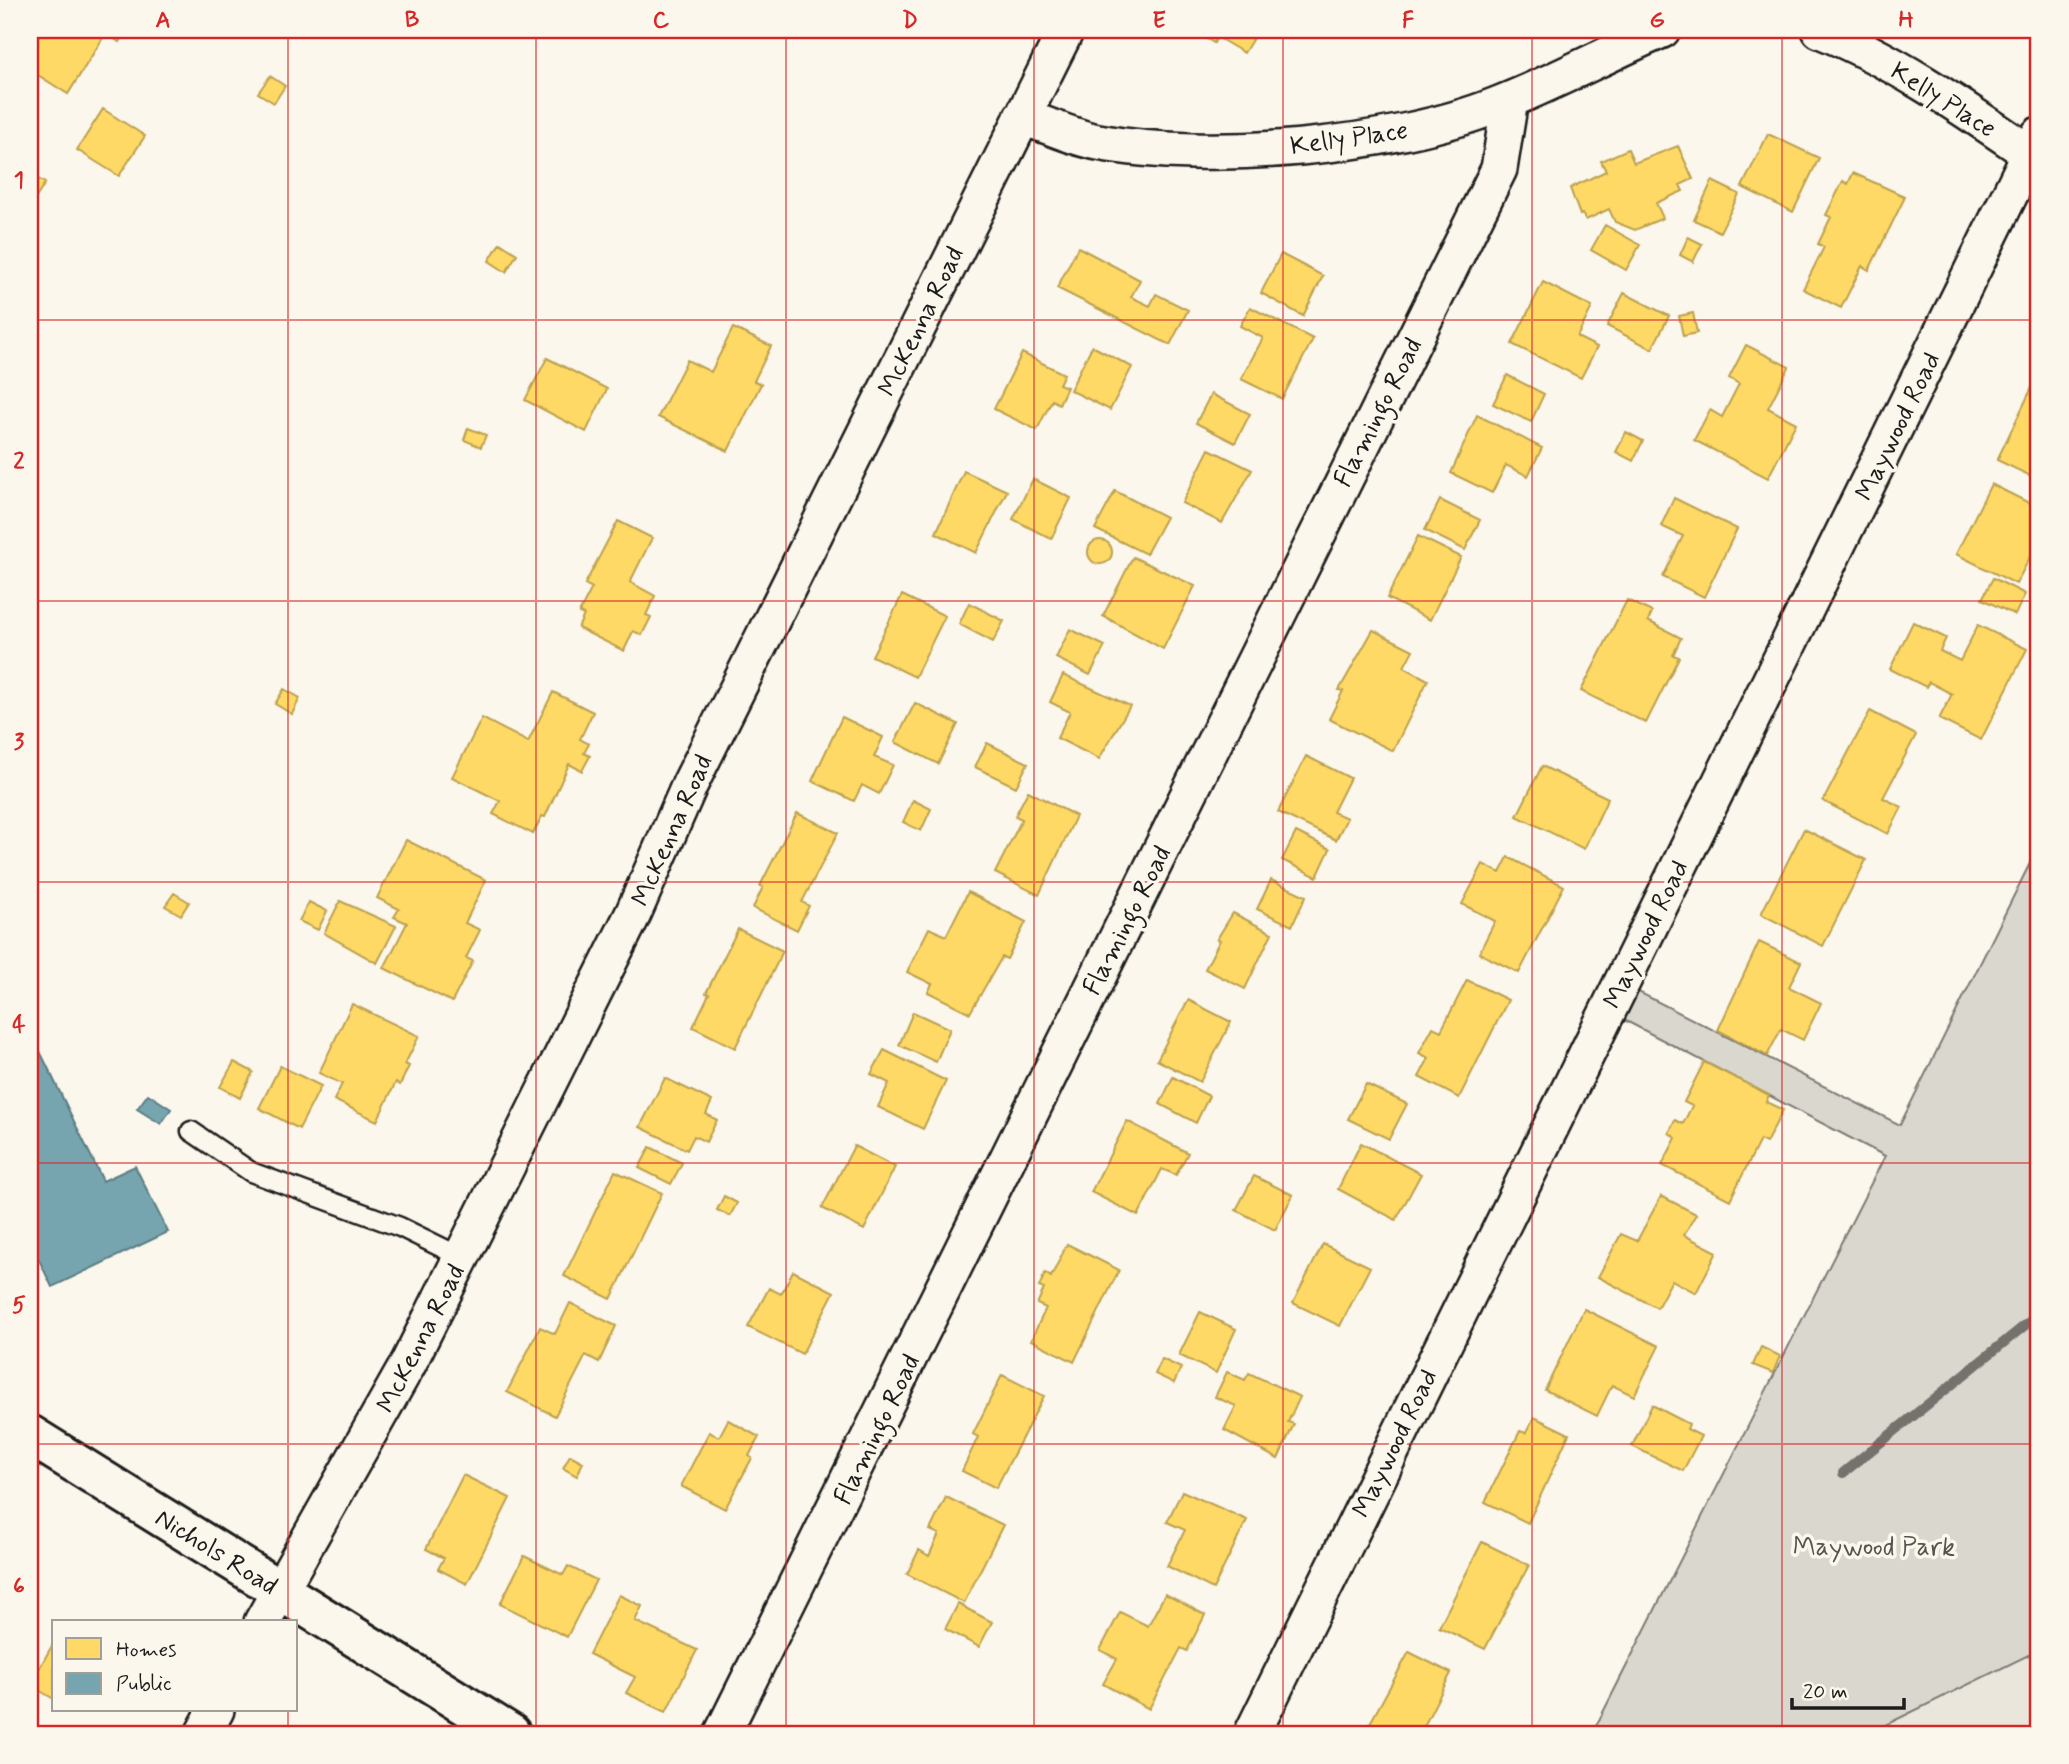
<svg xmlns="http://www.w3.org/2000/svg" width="2069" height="1764" viewBox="0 0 2069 1764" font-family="Mynerve,sans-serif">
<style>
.built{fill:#eae6dc}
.green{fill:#dad7ce;stroke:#7b7a75;stroke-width:2}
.homes{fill:#ffd966;stroke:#bba050;stroke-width:2}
.public{fill:#76a5af;stroke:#5b7c83;stroke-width:2}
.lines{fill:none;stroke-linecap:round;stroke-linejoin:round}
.stream{stroke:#74726e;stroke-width:10}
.lane-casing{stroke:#1c1c1c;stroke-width:23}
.street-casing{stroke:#1c1c1c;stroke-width:40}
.secondary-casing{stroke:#1c1c1c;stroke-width:44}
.lane{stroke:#fbf7ec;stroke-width:18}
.street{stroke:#fbf7ec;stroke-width:35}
.secondary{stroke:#fbf7ec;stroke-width:38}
.grid{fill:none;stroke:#d62828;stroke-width:2;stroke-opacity:0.55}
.labels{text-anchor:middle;stroke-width:7;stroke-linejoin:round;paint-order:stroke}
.street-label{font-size:26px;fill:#1c1c1c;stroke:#fbf7ec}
.park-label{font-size:26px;fill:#555451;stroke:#fbf7ec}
.neatline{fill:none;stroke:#d62828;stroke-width:2.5}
.grid-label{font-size:23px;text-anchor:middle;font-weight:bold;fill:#d62828}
</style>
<rect width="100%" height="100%" fill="#fbf7ec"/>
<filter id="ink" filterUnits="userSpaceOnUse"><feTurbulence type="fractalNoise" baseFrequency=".0143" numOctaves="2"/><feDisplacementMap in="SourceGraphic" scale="14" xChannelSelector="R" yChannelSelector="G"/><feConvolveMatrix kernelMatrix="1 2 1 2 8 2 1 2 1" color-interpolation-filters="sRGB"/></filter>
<g filter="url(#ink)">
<path class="built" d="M2039 1650V1734H1867Z"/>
<path class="green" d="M2039 845V1650L1867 1734H1592L1885 1156 1607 1011 1621 983 1900 1125Z"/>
<path class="homes" d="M43 30H127L119 42 106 33 68 94 30 70V51Z
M1192 30H1258L1244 53 1217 37 1214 43Z
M270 76 285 86 274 103 258 93Z
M103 109 145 136 119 176 77 150Z
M1768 134 1819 158 1793 212 1742 187Z
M1678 146 1693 179 1680 185 1683 191 1656 203 1663 218 1635 230 1615 222 1609 209 1586 220 1582 214 1580 215 1570 188 1606 171 1601 161 1628 149 1634 163Z
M1853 173 1904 196V199L1869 270 1862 266 1841 308 1803 289 1824 247 1818 244 1831 217 1826 215 1843 181 1848 184Z
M30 174 45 183 30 208Z
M1712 181 1739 194 1720 232 1694 220Z
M1605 225 1640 245 1626 270 1591 250Z
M1688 237 1702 244 1693 262 1680 255Z
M500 243 517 254 506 272 489 261Z
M1078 247 1140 280 1131 297 1150 306 1156 294 1188 310 1170 345 1057 288Z
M1281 254 1323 276 1303 316 1261 293Z
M1543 282 1592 307 1577 337 1597 347 1581 378 1512 344Z
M1624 293 1669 316 1652 349 1607 326Z
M1250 307 1313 339 1282 399 1241 379 1263 338 1240 326Z
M1693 313 1697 333 1683 336 1679 316Z
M733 328 771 346 754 381 761 384 728 451 658 417 687 360 711 372Z
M1746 345 1789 367 1768 408 1796 423 1768 478 1694 440 1710 410 1722 417 1739 384 1729 378Z
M1092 346 1132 367 1110 410 1070 390Z
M1022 353 1064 374 1059 384 1067 387 1059 404 1052 400 1037 430 994 409Z
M547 358 607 389 586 432 525 400Z
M2039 373V480L1997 460Z
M1507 375 1544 394 1531 422 1493 404Z
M1211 394 1250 414 1235 443 1196 423Z
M1477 415 1542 448 1528 476 1506 465 1492 493 1451 473Z
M468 428 486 435 481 447 464 440Z
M1626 432 1643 441 1633 461 1616 452Z
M1209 449 1252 470 1222 523 1182 503Z
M964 471 1007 491 976 553 936 533Z
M1033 479 1071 498 1051 539 1013 519Z
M1991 484 2035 506 2033 510 2039 513V540L2016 584 1956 554Z
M1115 491 1166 517 1146 554 1095 529Z
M1674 498 1737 529 1704 597 1663 577 1683 536 1661 526Z
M1440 500 1480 520 1465 550 1425 530Z
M618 521 652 538 630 582 655 596 646 615 651 617 642 635 633 631 624 651 578 628 584 615 579 613 592 588 585 584Z
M1418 536 1461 557 1430 620 1387 598Z
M1088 552a12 12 0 1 1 24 0a12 12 0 1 1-24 0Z
M1133 557 1195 586 1163 649 1103 616Z
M1993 578 2025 594 2015 615 1982 599Z
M902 595 945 616 915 677 872 656Z
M1627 600 1652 612 1648 621 1681 638 1673 655 1679 657 1646 723 1581 691Z
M969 603 1004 621 993 642 959 624Z
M1913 622 1946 638 1940 651 1960 661 1978 625 2027 649 1981 740 1939 719 1952 694 1929 682 1926 687 1890 669Z
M1070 629 1105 646 1090 675 1056 658Z
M1373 630 1413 650 1404 667 1428 680 1393 751 1329 719 1343 691 1339 690Z
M1063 675 1130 706 1099 759 1057 738 1070 712 1050 702Z
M284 689 300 698 292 714 275 704Z
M553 692 593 712 580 739 589 744 584 753 590 756 582 771 569 764 545 817 542 816 533 834 493 814 500 801 452 777 482 718 528 742Z
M915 703 958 724 938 764 895 742Z
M1870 711 1916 735 1883 798 1902 807 1888 834 1823 801Z
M842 717 883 737 874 757 893 765 879 794 862 785 854 801 812 781Z
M987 743 1028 763 1016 787 975 767Z
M1306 756 1350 778 1333 812 1347 818 1336 840 1278 812Z
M1542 766 1608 798 1584 849 1517 816Z
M1028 791 1076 816 1039 895 995 873 1022 819 1015 816Z
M913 800 931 809 921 831 903 822Z
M797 813 838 833 802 902 809 906 797 930 753 908 763 887 760 886Z
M1804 829 1866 860 1823 946 1761 914Z
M1296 832 1330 849 1317 877 1282 860Z
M406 840 486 880 465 923 480 930 466 958 473 961 452 1002 384 968 407 923 394 917 399 909 377 898Z
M1508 857 1564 886 1519 973 1479 953 1495 921 1462 904 1483 864 1500 873Z
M1271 880 1306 896 1292 926 1257 909Z
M968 892 1026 922 1007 959 1002 957 970 1013 928 992 932 984 907 972 929 928 946 936Z
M174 893 189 902 181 915 165 906Z
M340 901 396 926 377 963 324 933Z
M309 902 327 911 318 930 299 921Z
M1233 913 1272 933 1245 989 1205 969 1220 940 1217 939Z
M738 929 783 951 735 1048 693 1027 709 994 706 993Z
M1759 942 1801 962 1789 987 1821 1003 1803 1040 1781 1029 1767 1056 1718 1030Z
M1467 980 1508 1000 1459 1098 1419 1077 1429 1058 1419 1053 1433 1027 1441 1031Z
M1188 1000 1231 1022 1200 1082 1157 1060Z
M352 1004 419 1036 405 1064 409 1066 400 1085 396 1082 377 1121 334 1100 342 1084 319 1073Z
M913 1012 950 1029 936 1062 899 1045Z
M884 1050 946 1081 923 1129 878 1107 889 1083 871 1074Z
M234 1062 253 1072 240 1098 220 1087Z
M1704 1062 1769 1095 1766 1102 1783 1110 1766 1143 1760 1140 1730 1200 1662 1165 1676 1138 1669 1133 1675 1120 1683 1124 1692 1106 1684 1102Z
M280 1066 321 1086 299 1129 259 1108Z
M1173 1077 1209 1096 1196 1123 1160 1104Z
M665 1078 712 1101 706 1114 717 1120 706 1142 694 1136 687 1150 640 1127Z
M1366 1084 1407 1104 1389 1139 1348 1119Z
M1127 1121 1188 1153 1176 1175 1162 1169 1138 1216 1091 1192Z
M1361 1143 1421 1174 1396 1220 1338 1189Z
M854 1146 895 1167 864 1230 822 1208Z
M650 1147 682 1163 671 1184 639 1168Z
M615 1171 662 1193 611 1299 564 1276Z
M1254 1176 1293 1195 1275 1230 1236 1210Z
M724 1196 737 1203 730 1216 717 1210Z
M1661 1196 1696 1214 1684 1235 1717 1252 1696 1293 1672 1280 1657 1308 1598 1277 1621 1234 1637 1241Z
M1067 1244 1119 1270 1074 1362 1031 1340 1046 1308 1037 1304 1044 1289 1039 1287 1045 1273 1051 1277Z
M1323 1244 1370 1267 1340 1326 1293 1303Z
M793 1271 834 1292 802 1354 748 1327 769 1288 781 1294Z
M570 1303 616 1326 599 1362 586 1355 555 1416 507 1392 540 1327 555 1334Z
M1584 1309 1659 1346 1634 1396 1612 1385 1597 1416 1545 1390Z
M1200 1312 1236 1329 1216 1373 1179 1355Z
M1761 1347 1780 1356 1773 1373 1753 1365Z
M1162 1359 1181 1368 1174 1383 1155 1374Z
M1227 1372 1245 1380 1249 1373 1300 1397 1288 1422 1294 1424 1278 1459 1224 1430 1236 1406 1215 1397Z
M1002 1375 1044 1396 996 1488 962 1471 978 1437 973 1434Z
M1652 1405 1689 1424 1687 1429 1701 1436 1683 1471 1632 1446Z
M1534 1417 1569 1434 1528 1523 1485 1502 1520 1431 1526 1433Z
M728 1420 759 1437 749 1456 752 1458 725 1509 681 1486 709 1432 719 1437Z
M570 1455 583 1462 577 1476 563 1468Z
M463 1475 510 1498 467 1584 438 1569 444 1558 426 1549Z
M1182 1491 1247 1520 1213 1589 1167 1566 1185 1530 1167 1522Z
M946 1497 1003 1525 964 1603 907 1574 919 1550 929 1556 939 1534 930 1530Z
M1482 1542 1529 1565 1485 1649 1439 1627Z
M524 1556 563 1575 568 1566 596 1580 567 1637 500 1604Z
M1165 1594 1205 1615 1187 1651 1181 1648 1149 1709 1103 1684 1117 1659 1100 1650 1120 1612 1148 1626Z
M619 1595 642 1606 635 1621 697 1650 666 1712 626 1693 635 1677 589 1654Z
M958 1604 992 1622 979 1647 945 1629Z
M54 1642V1699L30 1685Z
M1409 1652 1451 1673 1420 1734H1364Z"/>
<path class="public" d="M34 1039 103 1181 135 1166 168 1232 52 1287 30 1241V1041Z
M148 1094 171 1109 161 1124 137 1109Z"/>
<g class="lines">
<path class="stream" d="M1843 1473 2039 1314"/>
<defs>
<path id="lane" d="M191 1131 251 1172 400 1227 461 1257"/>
<path id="street" d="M1820 30C1894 60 1963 108 2029 153
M1022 117C1046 124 1074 138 1098 142 1209 163 1392 147 1497 105 1554 83 1606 54 1662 30
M262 1622 408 1364 633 914 690 784 1066 30
M203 1734 216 1710
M722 1734 1499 169 1510 100
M1252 1734 2039 135"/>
<path id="secondary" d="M30 1435 511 1734"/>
</defs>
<use href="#lane" class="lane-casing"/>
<use href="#street" class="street-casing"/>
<use href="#secondary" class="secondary-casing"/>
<use href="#lane" class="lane"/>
<use href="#street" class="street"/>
<use href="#secondary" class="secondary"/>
</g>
</g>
<path class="grid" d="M288 30V1622M536 30V1734M786 30V1734M1034 30V1734M1283 30V1734M1532 30V1734M1782 30V1734M30 320H2039M30 601H2039M30 882H2039M30 1163H2039M30 1444H2039M288 1710V1734"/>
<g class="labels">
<g class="street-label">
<text transform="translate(1944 99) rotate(32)" y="9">Kelly Place</text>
<text transform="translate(1349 137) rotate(-8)" y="9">Kelly Place</text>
<text transform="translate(920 321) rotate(-64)" y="9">McKenna Road</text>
<text transform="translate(1377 412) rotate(-63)" y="9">Flamingo Road</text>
<text transform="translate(1897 426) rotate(-64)" y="9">Maywood Road</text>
<text transform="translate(671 830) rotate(-66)" y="9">McKenna Road</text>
<text transform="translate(1126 920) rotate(-63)" y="9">Flamingo Road</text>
<text transform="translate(1645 934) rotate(-64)" y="9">Maywood Road</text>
<text transform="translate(420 1338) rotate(-63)" y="9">McKenna Road</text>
<text transform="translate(876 1429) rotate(-64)" y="9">Flamingo Road</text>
<text transform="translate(1394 1443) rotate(-64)" y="9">Maywood Road</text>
<text transform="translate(217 1551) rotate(32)" y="9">Nichols Road</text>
</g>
<g class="park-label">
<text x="1874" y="1555">Maywood Park</text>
</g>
</g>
<rect width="2069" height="1764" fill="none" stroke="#fbf7ec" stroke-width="77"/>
<rect x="52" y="1620" width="245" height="91" fill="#fbf7ec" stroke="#a29f99" stroke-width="2"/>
<rect x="66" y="1638" width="35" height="21" fill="#ffd966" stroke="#a29f99" stroke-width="2"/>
<text x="116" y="1656" font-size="21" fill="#1c1c1c">Homes</text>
<rect x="66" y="1673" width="35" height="21" fill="#76a5af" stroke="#a29f99" stroke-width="2"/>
<text x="116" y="1690" font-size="21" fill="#1c1c1c">Public</text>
<path d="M1792 1698v10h112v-10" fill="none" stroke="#1c1c1c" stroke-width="3.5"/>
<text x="1803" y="1698" font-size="21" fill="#1c1c1c" stroke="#fbf7ec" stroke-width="5" paint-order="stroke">20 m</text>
<rect x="38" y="38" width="1992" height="1688" class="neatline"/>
<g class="grid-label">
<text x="163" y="27">A</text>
<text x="412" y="27">B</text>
<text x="661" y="27">C</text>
<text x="910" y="27">D</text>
<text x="1159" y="27">E</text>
<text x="1408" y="27">F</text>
<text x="1657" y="27">G</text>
<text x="1906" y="27">H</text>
<text x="19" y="187">1</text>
<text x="19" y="468">2</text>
<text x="19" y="749">3</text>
<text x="19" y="1031">4</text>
<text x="19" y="1312">5</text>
<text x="19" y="1593">6</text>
</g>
</svg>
